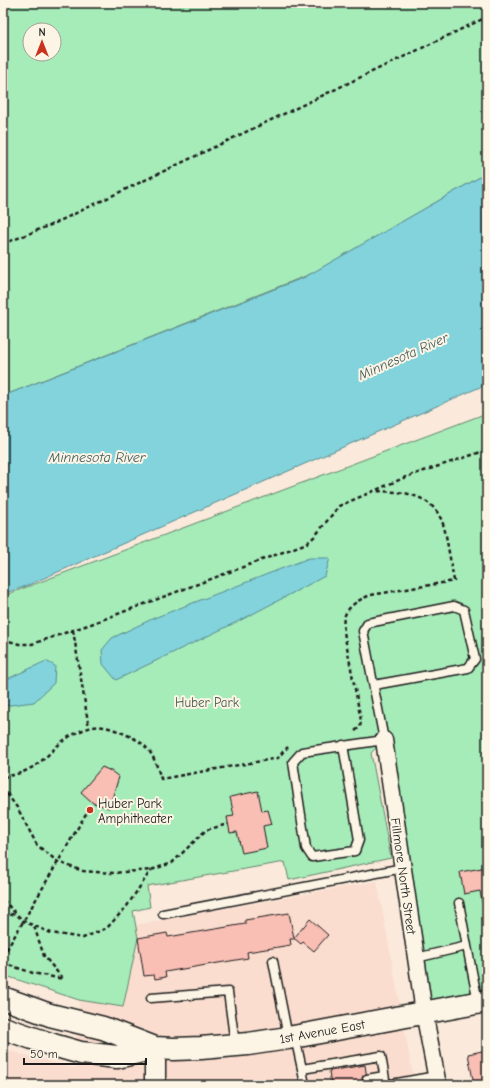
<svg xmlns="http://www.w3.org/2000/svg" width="490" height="1088" viewBox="0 0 490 1088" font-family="'Comic Neue',sans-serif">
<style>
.built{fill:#faddcf}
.green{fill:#a6ecb9;stroke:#61846a;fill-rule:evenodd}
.water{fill:#82d3dc;stroke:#598a8f}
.building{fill:#f9beb4;stroke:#1c1c1c}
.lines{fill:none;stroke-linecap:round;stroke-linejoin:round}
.service-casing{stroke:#1c1c1c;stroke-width:11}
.minor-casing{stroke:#1c1c1c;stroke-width:19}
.tertiary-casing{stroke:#1c1c1c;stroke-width:23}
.primary-casing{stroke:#1c1c1c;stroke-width:25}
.path{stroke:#1c1c1c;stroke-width:2.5;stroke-dasharray:4 3;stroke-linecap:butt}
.service{stroke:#fcf5e5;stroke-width:8}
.minor{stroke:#fcf5e5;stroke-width:16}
.tertiary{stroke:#fcf5e5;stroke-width:20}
.primary{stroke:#fcf5e5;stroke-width:22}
.poi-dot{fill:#c8321e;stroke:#fcf5e5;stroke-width:1.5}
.labels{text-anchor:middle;stroke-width:4;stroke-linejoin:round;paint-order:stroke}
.park-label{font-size:13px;fill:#455a4b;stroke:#fcf5e5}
.poi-label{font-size:13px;fill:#1c1c1c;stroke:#fcf5e5;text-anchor:start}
.street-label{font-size:13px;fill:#1c1c1c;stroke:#fcf5e5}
.water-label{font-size:14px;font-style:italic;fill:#405c5f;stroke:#fcf5e5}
</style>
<rect width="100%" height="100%" fill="#fbeadb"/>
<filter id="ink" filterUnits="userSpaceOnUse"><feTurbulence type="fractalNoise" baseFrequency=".025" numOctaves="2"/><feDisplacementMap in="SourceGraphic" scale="8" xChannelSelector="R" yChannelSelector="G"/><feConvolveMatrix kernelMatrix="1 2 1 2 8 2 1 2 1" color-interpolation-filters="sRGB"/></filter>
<g filter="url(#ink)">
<path class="built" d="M377 881 415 1085H3V1049L75 1068 79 1000 123 1007 138 938 135 925Z"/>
<path class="green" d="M3 3H487V173L313 273 3 396ZM30 30H54V54H30Z
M487 413V1001L424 1012 384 740 371 753 391 858 289 880 285 862 147 886 150 907 133 911 138 938 123 1007 79 1000 3 975V596Z"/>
<path class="water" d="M487 173V384L26 586 3 594V396L305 277Z
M309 558H330L325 576 243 619 116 680 103 664 102 650 112 638 154 618Z
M46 661 55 666 54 683 34 702 3 706V681Z"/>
<path class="building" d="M102 767 111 771 119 777 109 808 93 803 81 792Z
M258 791 262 811 268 810 272 824 263 826 267 848 242 853 237 832 230 833 227 817 234 816 230 797Z
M487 867V929L480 891 464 894 460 872Z
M289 913 294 938 310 919 328 935 314 951 303 942 301 944 295 939H290L291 945 247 952 248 958 165 972 166 977 155 979 154 975 144 976 138 938 167 933 168 937 245 924V920Z
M487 1050V1085H474L468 1054Z
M365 1065 368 1085H331L329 1071Z"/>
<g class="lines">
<defs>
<path id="service" d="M343 745 359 840 355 851 312 857 306 848 293 762 302 752 384 740 363 631 368 623 454 606 464 610 475 659 468 668 374 685
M163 914 403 868
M467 946 478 1002
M416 958 467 946 459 903
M273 961 288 1037
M151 998 228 992 235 1044
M295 1037 302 1069
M367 1079 384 1076
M305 1085 302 1069 381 1056 386 1085
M386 1085 436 1076"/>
<path id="minor" d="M384 740 424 1012 438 1085"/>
<path id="tertiary" d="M155 1048V1085"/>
<path id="primary" d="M3 998 50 1015 103 1028 155 1048
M3 1028 53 1045 81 1053 117 1057 155 1048 174 1049 201 1048 248 1044 288 1038 487 1001"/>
</defs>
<use href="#service" class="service-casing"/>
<use href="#minor" class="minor-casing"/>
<use href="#tertiary" class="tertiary-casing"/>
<use href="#primary" class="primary-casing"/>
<path class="path" d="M3 244 53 224 487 17
M73 630 89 728
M3 642 9 641 19 644H32L91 624 307 543 315 536 339 506 406 477 487 450
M355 731 360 727 361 721C357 698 352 675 348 652 346 642 342 627 344 618 347 606 360 599 371 595L454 581C452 569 450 558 448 547 444 522 440 504 412 495 400 491 388 492 376 491
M3 777C12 775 21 774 29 769 42 763 51 751 62 742 71 734 92 724 104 727 112 728 120 732 127 735 150 745 154 756 161 779L278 758 282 753 288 747
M3 788 18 809 37 845 58 862 83 871 112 873 151 870 172 863 206 830 228 824
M3 900 23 921 51 933 83 938 107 928 127 906 151 870
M3 917 16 913
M3 956 87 812
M3 963 33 973 63 979 44 956 34 926"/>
<use href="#service" class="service"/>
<use href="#minor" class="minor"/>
<use href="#tertiary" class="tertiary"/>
<use href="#primary" class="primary"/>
</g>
</g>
<circle class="poi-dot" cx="90" cy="810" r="4"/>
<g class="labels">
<g class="park-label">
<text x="207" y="707">Huber Park</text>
</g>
<g class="poi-label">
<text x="98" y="808">Huber Park<tspan x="98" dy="15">Amphitheater</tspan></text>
</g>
<g class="street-label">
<text transform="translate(404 876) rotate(82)" y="5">Fillmore North Street</text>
<text transform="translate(322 1031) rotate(-10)" y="5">1st Avenue East</text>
</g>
<g class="water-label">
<text transform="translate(403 356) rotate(-24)" y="5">Minnesota River</text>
<text x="97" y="462">Minnesota River</text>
</g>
</g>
<rect width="490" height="1088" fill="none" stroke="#fcf5e5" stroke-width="16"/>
<rect x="8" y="8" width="474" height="1072" fill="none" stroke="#1c1c1c" stroke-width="1.5" filter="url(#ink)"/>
<g transform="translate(42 42)"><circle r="19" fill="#fcf5e5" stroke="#a29e95"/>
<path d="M0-3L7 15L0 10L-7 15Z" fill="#c8321e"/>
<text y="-6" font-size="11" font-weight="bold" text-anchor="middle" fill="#1c1c1c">N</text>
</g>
<path d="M24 1058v6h122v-6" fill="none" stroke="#1c1c1c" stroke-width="2"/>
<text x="30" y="1058" font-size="12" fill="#1c1c1c" stroke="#fcf5e5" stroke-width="3" paint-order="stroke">50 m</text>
</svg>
